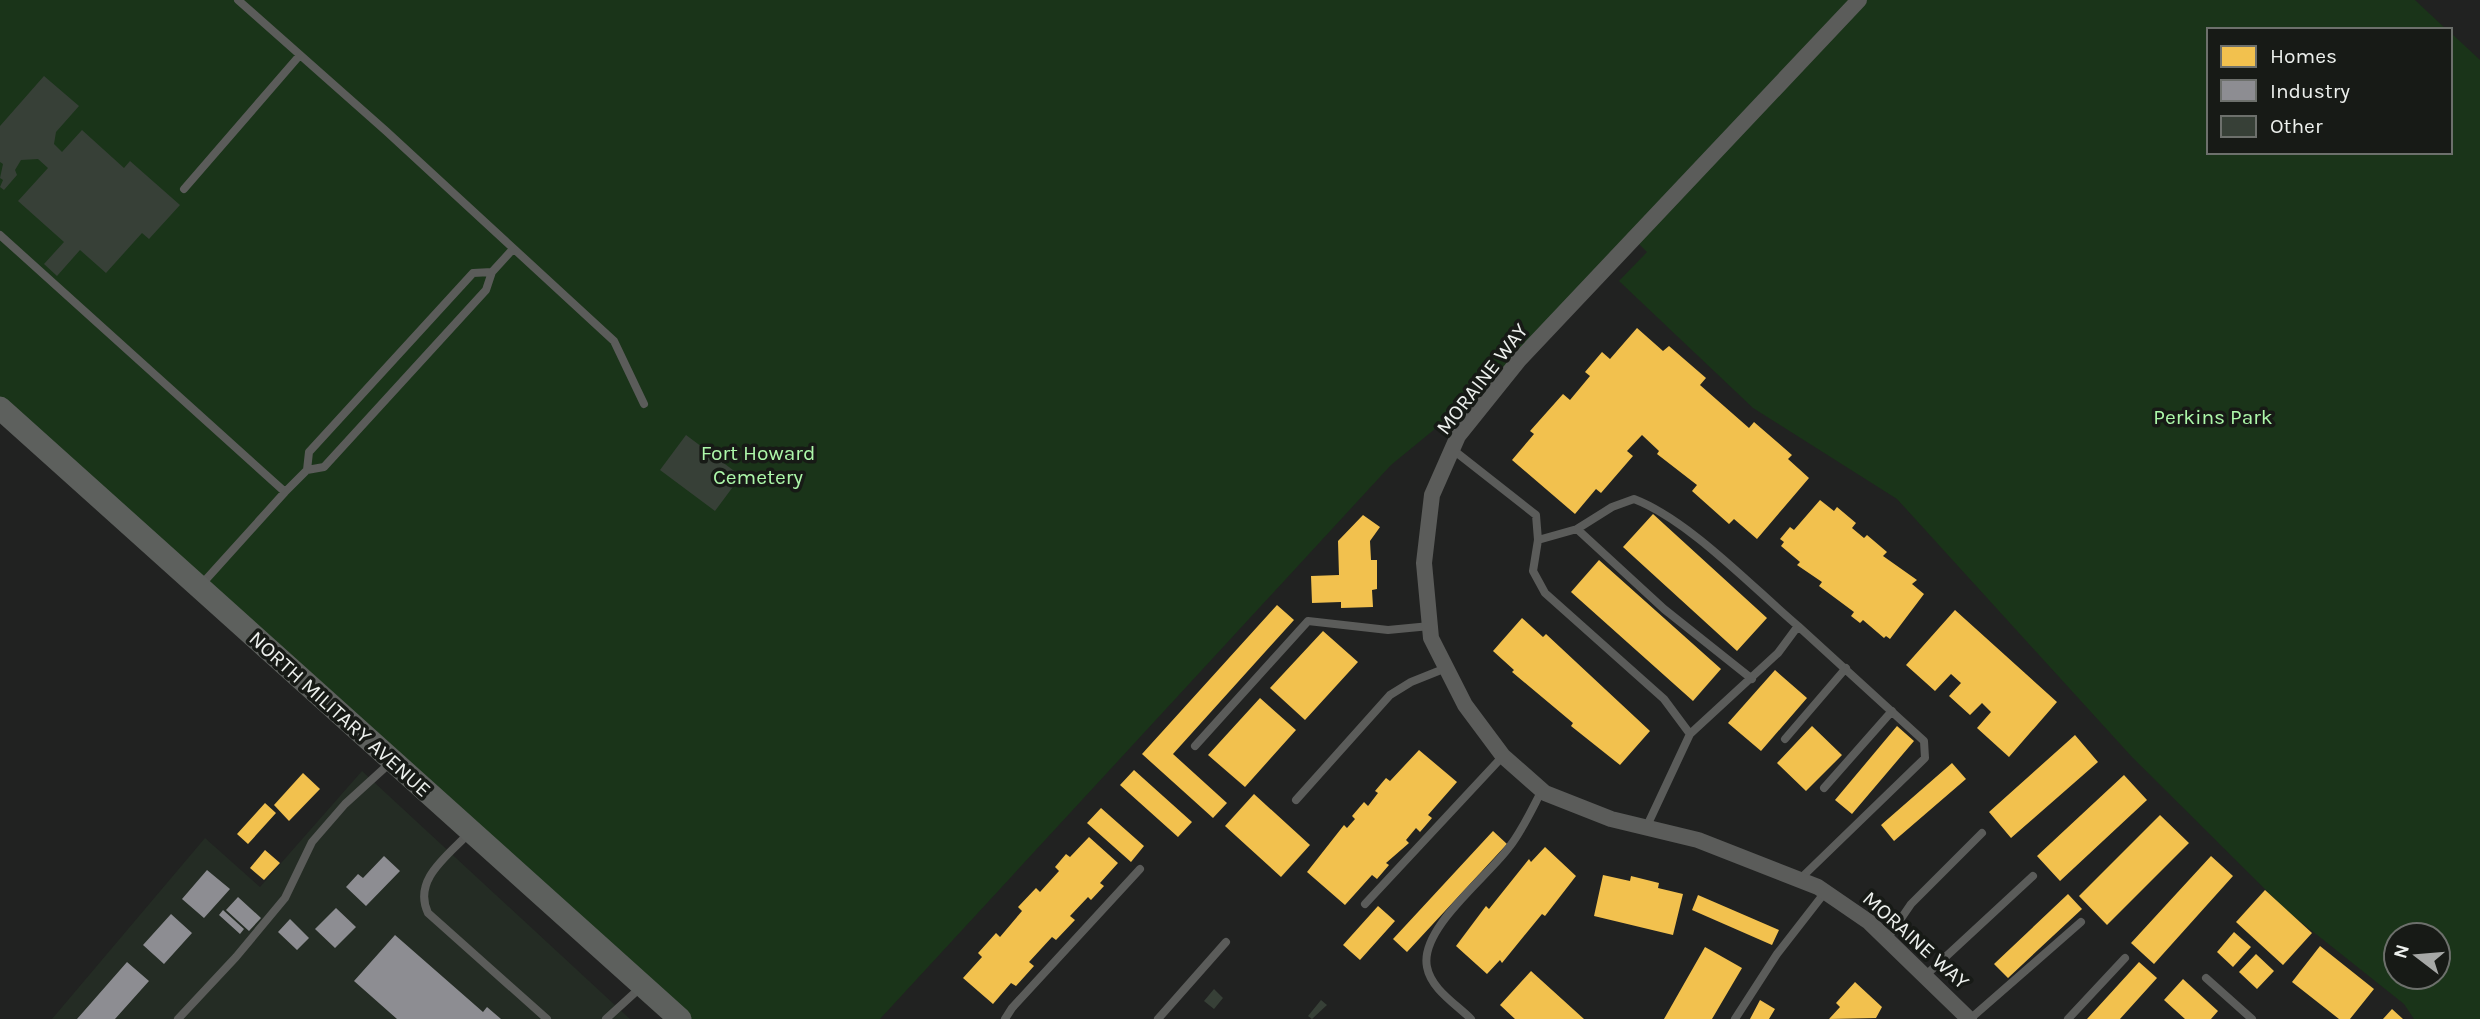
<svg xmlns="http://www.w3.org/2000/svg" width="2480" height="1019" viewBox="0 0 2480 1019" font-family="Karla,sans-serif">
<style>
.built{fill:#242c24}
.green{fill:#1a3419;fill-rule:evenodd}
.homes{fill:#f2c14e}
.industry{fill:#8d8d92}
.building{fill:#374037}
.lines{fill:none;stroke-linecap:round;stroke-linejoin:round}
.lane{stroke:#5b5c5a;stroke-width:8}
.street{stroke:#5b5c5a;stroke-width:16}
.secondary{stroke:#5d605d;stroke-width:23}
.labels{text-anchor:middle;stroke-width:7;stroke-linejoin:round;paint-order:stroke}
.street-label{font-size:21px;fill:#edf0ed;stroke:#171a16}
.park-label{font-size:21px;fill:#adf8aa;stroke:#171a16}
</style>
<rect width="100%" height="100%" fill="#212221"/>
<path class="built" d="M362 771 630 1019H52L205 838 260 887Z"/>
<path class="green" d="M0 0H2415L2447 30H2209V152H2450V32L2480 60V1019H2414L2404 1004 2287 911 2132 757 1897 499 1753 408 1619 281 1647 252 1634 239 1519 360 1391 465 880 1019H680L0 408ZM2396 935H2438V977H2396Z"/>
<path class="homes" d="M1637 328 1663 351 1669 346 1706 378 1700 385 1749 428 1754 422 1792 455 1788 459 1809 478 1757 539 1734 519 1729 524 1692 491 1697 485 1657 454 1659 451 1642 435 1627 451 1633 456 1601 493 1596 489 1575 514 1512 460 1534 434 1530 431 1563 394 1570 400 1590 376 1585 372 1602 352 1610 359Z
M1820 500 1834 511 1837 507 1856 523 1852 528 1864 538 1867 535 1887 552 1883 556 1917 580 1912 584 1924 594 1890 639 1886 636 1884 638 1863 620 1860 623 1851 616 1854 612 1819 586 1822 582 1797 565 1800 562 1781 546 1784 542 1780 539 1790 527 1794 530Z
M1653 514 1767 618 1737 651 1623 547Z
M1363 515 1380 527 1370 541 1371 560H1377V589L1372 590 1373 607 1341 608V602L1312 603 1311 576 1339 575 1338 541Z
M1599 560 1721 669 1693 701 1571 592Z
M1277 605 1294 620 1173 754 1227 803 1213 818 1142 754Z
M1955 610 2057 702 2009 757 1977 728 1991 712 1982 703 1970 715 1949 696 1961 683 1951 674 1935 691 1906 665Z
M1522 618 1543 637 1546 634 1650 731 1620 765 1571 726 1573 723 1512 672 1514 670 1493 651Z
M1323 631 1358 662 1305 720 1270 688Z
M1775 670 1807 698 1761 751 1728 723Z
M1260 698 1296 730 1245 787 1208 755Z
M1812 726 1842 755 1806 791 1777 763Z
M1897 726 1914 741 1852 814 1835 800Z
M2075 735 2098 762 2011 838 1989 812Z
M1419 750 1457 782 1428 815 1432 818 1420 832 1416 828 1406 840 1409 843 1386 863 1389 865 1377 879 1372 875 1345 905 1307 872 1344 825 1347 828 1355 819 1352 816 1364 802 1368 806 1378 793 1375 791 1386 778 1390 781Z
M1952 763 1966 779 1894 841 1881 825Z
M1134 770 1192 822 1178 837 1120 785Z
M303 773 320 789 289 821 274 805Z
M2124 775 2147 800 2060 881 2037 856Z
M1254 794 1310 845 1281 877 1225 826Z
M265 803 276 813 248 844 237 834Z
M1101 808 1144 846 1131 862 1087 823Z
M2160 815 2189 843 2107 925 2079 896Z
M1493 831 1507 844 1407 952 1393 939Z
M1089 837 1118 863 1100 883 1104 886 1091 900 1088 897 1070 916 1075 920 1056 940 1052 937 1029 962 1034 966 1016 986 1011 983 993 1004 963 978 982 957 978 953 996 933 1000 937 1022 911 1018 907 1036 888 1040 892 1059 871 1055 867 1066 854 1070 857Z
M1545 847 1576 876 1545 916 1542 914 1502 963 1500 960 1487 974 1456 946 1486 906 1489 909 1529 859 1531 862Z
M265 850 280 863 264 880 250 868Z
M2211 856 2233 876 2154 964 2131 943Z
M1603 875 1630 881 1631 876 1659 883 1658 888 1683 894 1673 935 1594 916Z
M2265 890 2312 933 2283 965 2236 922Z
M2068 894 2082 909 2008 978 1994 964Z
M1698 895 1779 930 1772 945 1692 910Z
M1378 906 1395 921 1360 960 1343 945Z
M2234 932 2251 947 2233 967 2217 952Z
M2320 946 2374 989 2350 1019H2339L2292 982Z
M1705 947 1742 968 1712 1019H1664Z
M2256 954 2274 971 2257 989 2239 972Z
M2139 962 2157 978 2120 1019H2087Z
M1531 971 1584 1019H1515L1500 1005Z
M2183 979 2218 1011 2211 1019H2185L2164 1000Z
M1855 982 1882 1007 1876 1018 1829 1019 1840 1007 1836 1003Z
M1760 1000 1775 1009 1769 1019H1750Z
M2392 1009 2403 1019H2383Z"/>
<path class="industry" d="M384 856 400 871 366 906 346 887 358 874 363 878Z
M207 870 230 889 204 918 182 899Z
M238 897 261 918 249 931 226 910Z
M336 908 356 927 335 948 315 929Z
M223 910 244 929 240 934 219 915Z
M171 914 192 933 164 964 143 945Z
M290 919 309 938 297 950 278 932Z
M395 935 483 1012 487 1007 501 1019H397L354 981Z
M127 962 149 981 115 1019H77Z"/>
<path class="building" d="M44 76 79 106 56 132 54 144 62 152 82 130 124 168 130 161 180 205 149 239 142 233 106 273 80 250 57 276 44 264 64 242 18 201 48 168 38 159 21 160 15 170 17 175 4 190 0 187 3 180 0 178 3 164 0 162V126Z
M686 435 741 476 715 511 660 470Z
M1214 989 1223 998 1214 1009 1204 1001Z
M1321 1000 1327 1005 1312 1019 1308 1016Z"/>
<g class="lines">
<path class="lane" d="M238 0 386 131 614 341 644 404
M184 189 300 55
M0 235 285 492 201 585
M1452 449 1536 515 1538 540 1533 571 1545 593 1664 699 1690 734 1646 828
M307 470 324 467 486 290 492 272 513 249
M285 492 307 470 309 452 473 273 492 272
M1577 529 1664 609 1752 679
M1538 540 1577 529 1612 507 1634 499C1689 520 1752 587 1798 626L1778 653 1690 734
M1798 626 1924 741 1925 758 1800 879
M1785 739 1846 668
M1195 746 1308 621 1388 630 1430 626
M1824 788 1892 711
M1296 800 1390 695 1411 682 1446 668
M470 832C449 855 412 879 428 913L547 1019
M1365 904 1503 756
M1887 939 1911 904 1982 833
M1926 975 2033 876
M2206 978 2252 1019
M178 1019 236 957 285 898 312 842 345 804 390 763
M606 1019 640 988
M1005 1019 1012 1008 1140 869
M1158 1019 1226 942
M1471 1019C1456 1004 1431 989 1427 967 1419 928 1489 876 1510 846 1523 829 1532 809 1542 790
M1735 1019 1777 954 1826 891
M1970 1019 2081 922
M2068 1019 2125 958"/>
<path class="street" d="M1859 0 1519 360 1458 436 1432 495 1424 563 1431 638 1465 705 1503 756 1545 793 1611 819 1698 840 1818 887 1869 922 1969 1019"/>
<path class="secondary" d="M0 408 680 1019"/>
</g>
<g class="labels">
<g class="street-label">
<text transform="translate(1482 379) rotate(-52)" y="7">MORAINE WAY</text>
<text transform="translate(340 714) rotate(42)" y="7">NORTH MILITARY AVENUE</text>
<text transform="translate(1916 940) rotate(42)" y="7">MORAINE WAY</text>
</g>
<g class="park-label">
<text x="2213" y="424">Perkins Park</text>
<text x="758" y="460">Fort Howard<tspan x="758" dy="24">Cemetery</tspan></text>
</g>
</g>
<rect x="2207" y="28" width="245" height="126" fill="#171a16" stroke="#6d706c" stroke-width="2"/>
<rect x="2221" y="46" width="35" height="21" fill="#f2c14e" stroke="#6d706c" stroke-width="2"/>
<text x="2270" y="63" font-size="21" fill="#edf0ed">Homes</text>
<rect x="2221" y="80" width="35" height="21" fill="#8d8d92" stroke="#6d706c" stroke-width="2"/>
<text x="2270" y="98" font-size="21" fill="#edf0ed">Industry</text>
<rect x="2221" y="116" width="35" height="21" fill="#374037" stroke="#6d706c" stroke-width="2"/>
<text x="2270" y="133" font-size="21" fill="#edf0ed">Other</text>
<g transform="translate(2417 956) rotate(286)"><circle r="33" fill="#171a16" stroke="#6d706c" stroke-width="2"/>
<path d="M0-5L12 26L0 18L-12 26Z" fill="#a6a8a6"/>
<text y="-10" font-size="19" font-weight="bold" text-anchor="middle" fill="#edf0ed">N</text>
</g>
</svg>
